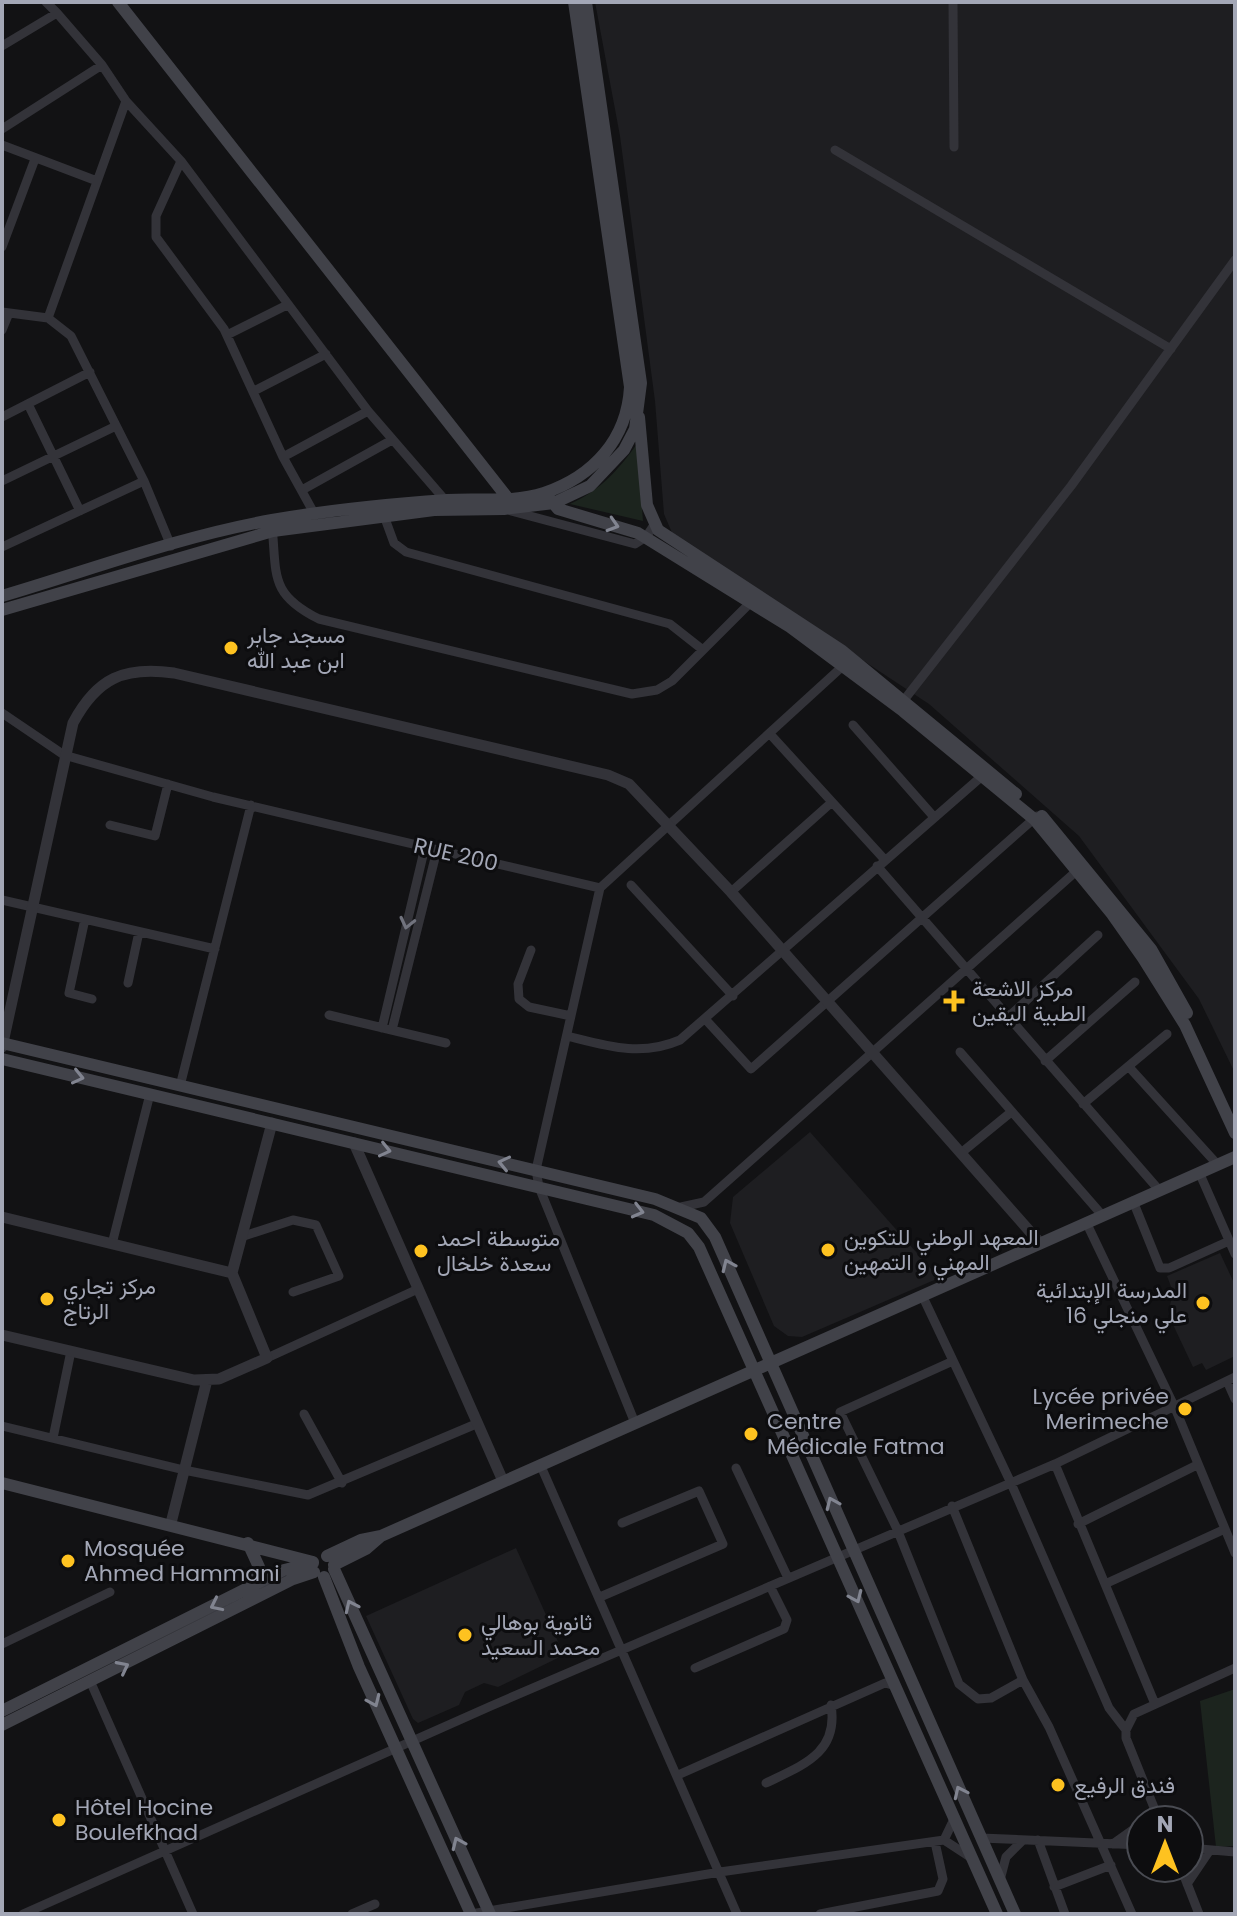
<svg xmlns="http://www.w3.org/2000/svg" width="1237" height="1916" viewBox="0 0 1237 1916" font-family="Poppins,Vazirmatn,sans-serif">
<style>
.built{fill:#1e1e21}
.green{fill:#1c241e}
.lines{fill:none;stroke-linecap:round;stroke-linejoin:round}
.minor{stroke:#333339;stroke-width:9}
.tertiary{stroke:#333339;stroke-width:11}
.secondary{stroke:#414249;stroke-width:12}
.oneway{stroke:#818490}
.oneway2{stroke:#71737e}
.poi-dot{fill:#fec220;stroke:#0d0d0f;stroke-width:3}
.labels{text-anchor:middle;stroke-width:6;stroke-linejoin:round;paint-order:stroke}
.poi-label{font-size:22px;fill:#a3a7b6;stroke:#0d0d0f;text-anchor:start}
.street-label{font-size:22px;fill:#a3a7b6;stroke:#0d0d0f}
</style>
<rect width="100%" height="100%" fill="#121214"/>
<path class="built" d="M595 2H1235V1073L1199 999 1079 836 929 704 673 535 664 514 655 401 620 136Z
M810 1132 939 1278 802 1337 788 1336 774 1326 730 1223 733 1197Z
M1220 1253 1235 1285V1356L1206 1370 1202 1363 1193 1367 1168 1314 1173 1292 1167 1276Z
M516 1548 564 1655 498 1687 484 1683 465 1692 459 1705 418 1723 413 1719 366 1616Z"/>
<path class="green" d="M637 444 643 521 570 504C601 490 618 470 637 444Z
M1235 1689V1846L1216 1847 1200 1701Z"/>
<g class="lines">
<path class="minor" d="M46 2 57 13
M953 2 954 147
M2 46 57 13 102 65 126 101 181 161 368 411 445 500
M2 129 102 65
M2 145 97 181
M835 150 1171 349
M181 161 156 216V237L224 329 283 457 315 515
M2 247 35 159
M2 312 48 318 71 336 144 481 171 546
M48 318 126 101
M2 330 9 313
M227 335 287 305
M254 391 326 354
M28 404 80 511
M2 417 90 372
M283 457 368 411
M2 481 116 426
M302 490 392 440
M511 511 635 544 646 537 654 525
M383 513 394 543 406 552 670 624 703 650
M272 526C277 575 269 594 319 619L632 694 657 690 672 681 750 603
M2 547 144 481
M904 700 1071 486 1235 260
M2 713 64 755 213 797 600 888 844 665
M853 725 934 817
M770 734 885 860
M110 825 155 836 168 784
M877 866 1159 1190
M631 885 733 996
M600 888 536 1170 539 1187 635 1423
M731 892 832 802
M2 900 215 949
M85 919 69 993 92 999
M531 950 518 984 519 999 529 1007 571 1016
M128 983 139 932
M329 1015 446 1043
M1007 1018 1098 935
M706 1020 751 1069 1037 816
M382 1028 425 847
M392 1030 437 850
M567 1036C607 1046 641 1057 680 1040L981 777
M960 1052 1102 1215
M1045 1061 1135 982
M1129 1067 1217 1164
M180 1086 251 805
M1083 1104 1167 1034
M961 1153 1010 1113
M1199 1172 1235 1254
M1133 1201 1160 1268H1169L1229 1241
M681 1207 704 1202 1081 867
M1086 1222 1175 1408 1235 1553
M241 1237 293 1220 316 1225 339 1276 293 1292
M112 1244 150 1094
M922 1295 1010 1481 1109 1708 1126 1730
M267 1358 418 1289
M953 1361 840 1412 897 1529 959 1684 978 1699 991 1698 1023 1680
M1227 1381 1235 1399
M304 1414 342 1483
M2 1426 184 1470 308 1495 476 1424
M53 1438 71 1351
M540 1464 737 1914
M1055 1464 1155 1704
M736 1468 788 1578
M952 1506 1023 1680 1049 1727 1132 1914
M1078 1524 1197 1465
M1105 1584 1225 1529
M600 1597 723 1544 699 1491 622 1523
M2 1644 110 1592
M695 1668 784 1629 787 1620 770 1586
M91 1683 193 1914
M678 1775 885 1683 896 1686
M766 1783C803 1765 839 1753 831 1705
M1159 1820 1126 1738V1730L1134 1714 1235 1668
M981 1838 1141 1845
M944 1840 955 1817
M1038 1840 1065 1914
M1113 1844 1141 1824
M1189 1848 1235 1852
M1181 1868 1199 1914
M1000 1880 1006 1857 1023 1840
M1187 1884 1210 1850
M1054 1887 1111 1865
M23 1914 491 1706 1055 1464 1235 1377
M352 1914 375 1904
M471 1914 720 1872 944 1840 970 1857
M820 1914 938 1891 943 1879 935 1842"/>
<path class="tertiary" d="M2 1047 73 723C97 678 124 666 174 673L608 775 629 784 731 892 1040 1243
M354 1143 503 1481
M2 1217 232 1273
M2 1335 194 1380 219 1379 267 1358 232 1273 272 1123
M171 1523 207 1380"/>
<path class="secondary" d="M118 2 510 501
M639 417 647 505 658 530 841 650 1016 794
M549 498 558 509 638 533 790 627 903 711 1034 819 1112 914 1143 958 1185 1025 1235 1133
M2 596C90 570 181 536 272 520 329 510 390 504 447 500 480 498 513 503 544 493 594 476 627 439 630 387L574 2
M2 610 273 531 434 510 504 509 554 503 590 486 624 450 635 429 641 383 586 2
M1042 816 1151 949 1187 1013
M2 1043 655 1199 701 1218 715 1237 1015 1914
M2 1059 654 1215 688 1233 699 1247 997 1914
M2 1483 313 1562
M248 1543 259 1567 254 1586
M327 1556 361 1540 381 1536 1235 1157
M334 1565 366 1549 381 1536
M334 1569 490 1914
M324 1577 359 1667 471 1914
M2 1711 284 1570 313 1563
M2 1725 293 1579 314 1572"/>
</g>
<defs><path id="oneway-chevron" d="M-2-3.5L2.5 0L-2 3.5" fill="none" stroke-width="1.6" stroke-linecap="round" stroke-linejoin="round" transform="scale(2)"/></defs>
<g class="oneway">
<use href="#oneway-chevron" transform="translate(613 525) rotate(17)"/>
<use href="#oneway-chevron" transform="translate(78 1077) rotate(13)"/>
<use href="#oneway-chevron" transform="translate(385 1150) rotate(13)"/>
<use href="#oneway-chevron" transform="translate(504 1163) rotate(-167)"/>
<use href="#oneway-chevron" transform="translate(638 1211) rotate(14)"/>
<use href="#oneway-chevron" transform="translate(728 1265) rotate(-114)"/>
<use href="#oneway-chevron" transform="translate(832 1503) rotate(-114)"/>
<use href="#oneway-chevron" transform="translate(856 1597) rotate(66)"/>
<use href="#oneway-chevron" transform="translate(216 1605) rotate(154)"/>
<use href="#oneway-chevron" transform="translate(351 1606) rotate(-115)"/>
<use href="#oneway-chevron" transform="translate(123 1667) rotate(-27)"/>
<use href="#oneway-chevron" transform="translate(374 1701) rotate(66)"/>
<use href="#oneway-chevron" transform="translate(960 1792) rotate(-115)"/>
<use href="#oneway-chevron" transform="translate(458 1843) rotate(-114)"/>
</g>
<use class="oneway2" href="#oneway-chevron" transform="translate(407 923) rotate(103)"/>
<g class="poi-dot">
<circle cx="231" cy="648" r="8"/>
<path d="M950 989h8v8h8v8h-8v8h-8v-8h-8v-8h8z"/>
<circle cx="828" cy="1250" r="8"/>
<circle cx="421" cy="1251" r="8"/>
<circle cx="47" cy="1299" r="8"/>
<circle cx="1203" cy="1303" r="8"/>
<circle cx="1185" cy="1409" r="8"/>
<circle cx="751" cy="1434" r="8"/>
<circle cx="68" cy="1561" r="8"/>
<circle cx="465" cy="1635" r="8"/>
<circle cx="1058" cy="1785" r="8"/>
<circle cx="59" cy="1820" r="8"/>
</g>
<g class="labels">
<g class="poi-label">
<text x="247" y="643">مسجد جابر<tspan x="247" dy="25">ابن عبد الله</tspan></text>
<text x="972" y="996">مركز الاشعة<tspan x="972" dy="25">الطبية اليقين</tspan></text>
<text x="844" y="1245">المعهد الوطني للتكوين<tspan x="844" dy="25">المهني و التمهين</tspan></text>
<text x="437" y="1246">متوسطة احمد<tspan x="437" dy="25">سعدة خلخال</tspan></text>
<text x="63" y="1294">مركز تجاري<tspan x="63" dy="25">الرتاج</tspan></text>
<text x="1187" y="1298" text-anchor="end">المدرسة الإبتدائية<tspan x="1187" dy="25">علي منجلي 16</tspan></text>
<text x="1169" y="1404" text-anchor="end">Lycée privée<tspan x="1169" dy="25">Merimeche</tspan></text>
<text x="767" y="1429">Centre<tspan x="767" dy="25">Médicale Fatma</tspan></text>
<text x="84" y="1556">Mosquée<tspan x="84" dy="25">Ahmed Hammani</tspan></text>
<text x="481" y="1630">ثانوية بوهالي<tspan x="481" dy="25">محمد السعيد</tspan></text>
<text x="1074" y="1793">فندق الرفيع</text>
<text x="75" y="1815">Hôtel Hocine<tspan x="75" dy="25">Boulefkhad</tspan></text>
</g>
<g class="street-label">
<text transform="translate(456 854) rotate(13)" y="8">RUE 200</text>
</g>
</g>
<rect width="1237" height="1916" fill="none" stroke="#a3a7b6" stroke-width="8"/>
<g transform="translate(1165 1844)"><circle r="38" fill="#0d0d0f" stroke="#494b52" stroke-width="2"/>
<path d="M0-6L14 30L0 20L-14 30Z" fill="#fec220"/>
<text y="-12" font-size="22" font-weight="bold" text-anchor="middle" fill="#a3a7b6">N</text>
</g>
</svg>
